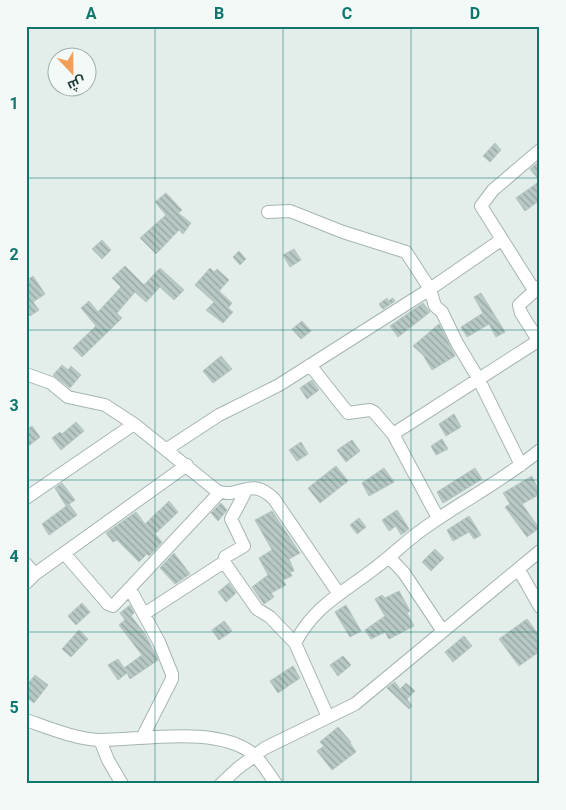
<svg xmlns="http://www.w3.org/2000/svg" width="566" height="810" viewBox="0 0 566 810" font-family="Roboto,Cairo,sans-serif">
<style>
.building{fill:url(#building-back-hatch);stroke:#b5c7c3}
.lines{fill:none;stroke-linecap:round;stroke-linejoin:round}
.minor-casing{stroke:#a5b5b2;stroke-width:14}
.minor{stroke:#fff;stroke-width:12}
.grid{fill:none;stroke:#0f766e;stroke-width:1;stroke-opacity:0.55}
.neatline{fill:none;stroke:#0f766e;stroke-width:2}
.grid-label{font-size:16px;text-anchor:middle;font-weight:bold;fill:#0f766e}
</style>
<defs>
<pattern id="building-back-hatch" width="6" height="6" patternUnits="userSpaceOnUse" patternTransform="scale(1.25)"><rect width="6" height="6" fill="#b8c8c4"/><path d="M-1 5l2 2M0 0l6 6M5-1l2 2" fill="none" stroke="#95a4a0"/></pattern>
</defs>
<rect width="100%" height="100%" fill="#e3edea"/>
<path class="building" d="M495 143 501 150 490 162 483 156Z
M540 161V181L530 169Z
M540 181V200L525 211 516 198Z
M166 193 182 210 178 213 191 223 183 234 179 230 156 254 140 238 166 215 155 202Z
M102 240 111 250 102 259 92 249Z
M294 249 301 260 290 267 283 255Z
M239 251 246 259 240 265 233 257Z
M125 266 144 285 160 268 184 290 174 300 160 287 146 302 135 292 117 313 122 318 82 357 73 348 96 326 81 308 89 301 98 312 121 287 112 278Z
M210 268 214 272 217 269 229 280 219 291 232 303 228 308 233 312 223 323 206 310 214 302 195 285Z
M33 276 45 294 33 302 39 310 30 316 26 310V281Z
M481 293 505 332 496 337 489 324 467 337 461 327 483 313 474 297Z
M387 298 388 301 393 298 395 301 383 309 379 304Z
M423 303 430 312 398 337 390 326Z
M302 321 311 331 301 339 292 329Z
M439 324 455 356 432 370 423 355 413 346Z
M221 356 232 369 213 383 203 371Z
M62 365 68 370 71 366 81 375 70 388 53 375Z
M312 380 319 390 307 399 300 388Z
M454 414 461 427 446 436 439 424Z
M76 422 84 431 61 450 52 438 60 432 62 434Z
M32 426 40 437 26 448V430Z
M442 439 448 449 436 455 431 446Z
M352 440 360 451 346 462 337 450Z
M301 442 308 454 297 461 289 450Z
M336 466 348 481 320 503 308 488Z
M384 468 394 482 369 496 362 483Z
M475 468 482 479 443 503 437 492Z
M532 476 540 494 522 504 539 528 527 537 505 507 510 504 503 493Z
M62 483 75 500 66 506 55 488Z
M169 501 178 512 155 534 162 542 149 556 147 554 139 562 117 540 113 542 106 533 136 512 145 524Z
M221 503 227 510 218 521 211 513Z
M69 504 77 515 49 535 42 524Z
M397 510 409 529 401 535 396 526 389 531 382 520Z
M272 511 300 553 289 559 294 571 290 572 292 576 283 580 286 585 271 593 274 597 264 604 252 587 268 575 259 558 272 550 255 520Z
M469 516 481 535 474 539 469 532 453 541 447 530Z
M359 518 366 527 357 534 350 525Z
M435 549 444 558 431 571 422 562Z
M174 553 190 574 175 584 160 568Z
M229 583 236 593 226 602 218 592Z
M399 591 410 611 407 613 414 626 389 639 385 632 371 639 365 630 385 616 375 599 382 595 385 598Z
M82 603 90 612 76 625 68 616Z
M130 605 134 613 131 616 145 634 158 660 130 679 127 673 118 680 108 665 118 659 124 668 142 655 119 625 125 620 120 613Z
M346 605 361 631 350 637 335 612Z
M527 619 540 637V651L519 666 499 639Z
M224 621 232 631 219 640 212 630Z
M79 630 88 639 71 657 62 649Z
M464 636 472 646 453 662 445 652Z
M343 656 351 665 338 676 330 665Z
M293 666 300 678 278 693 270 681Z
M35 675 48 685 34 703 26 697V686Z
M395 682 400 689 406 683 415 691 407 699 412 706 409 709 387 688Z
M338 727 351 742 350 743 356 752 332 770 317 751 324 746 320 742Z"/>
<g class="lines">
<defs>
<path id="minor" d="M268 212 290 211 343 232 406 252 430 289 435 306 442 312 457 343 478 378 521 465
M540 286 519 305 521 313 540 343
M534 290 481 206 493 190 540 150
M310 365 348 413 370 410 374 412 393 434 438 518
M26 374 51 383 68 397 105 405 134 424 217 491C240 500 250 475 274 499L339 594
M393 434 538 341
M167 449 219 415 279 385 430 289 501 240
M26 498 134 424
M64 553 108 604 113 606 220 492
M389 557 404 573 442 630
M224 562 257 609 270 617 295 643 328 717
M26 564 35 574
M519 570 540 607
M26 583 35 574 187 465
M130 589 159 642 172 674V679L142 738
M144 614 224 562 225 557 244 546 231 519 247 489
M295 643C315 605 343 593 375 568 393 555 408 539 426 527 464 500 504 480 540 450
M26 720C49 728 75 739 100 740 142 740 218 725 253 754 262 762 269 774 276 784
M100 740 108 760 122 784
M221 784 238 768 265 748 355 704 540 551"/>
</defs>
<use href="#minor" class="minor-casing"/>
<use href="#minor" class="minor"/>
</g>
<path class="grid" d="M155 26V784M283 26V784M411 26V784M26 178H540M26 330H540M26 480H540M26 632H540"/>
<rect width="566" height="810" fill="none" stroke="#f3f9f7" stroke-width="55"/>
<g transform="translate(72 72) rotate(158)"><circle r="24" fill="#f3f9f7" stroke="#9fafac"/>
<path d="M0-4L9 19L0 12L-9 19Z" fill="#f49d59"/>
<text y="-8" font-size="14" font-weight="bold" text-anchor="middle" fill="#223f3c">ش</text>
</g>
<rect x="28" y="28" width="510" height="754" class="neatline"/>
<g class="grid-label">
<text x="91" y="19">A</text>
<text x="219" y="19">B</text>
<text x="347" y="19">C</text>
<text x="475" y="19">D</text>
<text x="14" y="109">1</text>
<text x="14" y="260">2</text>
<text x="14" y="411">3</text>
<text x="14" y="562">4</text>
<text x="14" y="713">5</text>
</g>
</svg>
